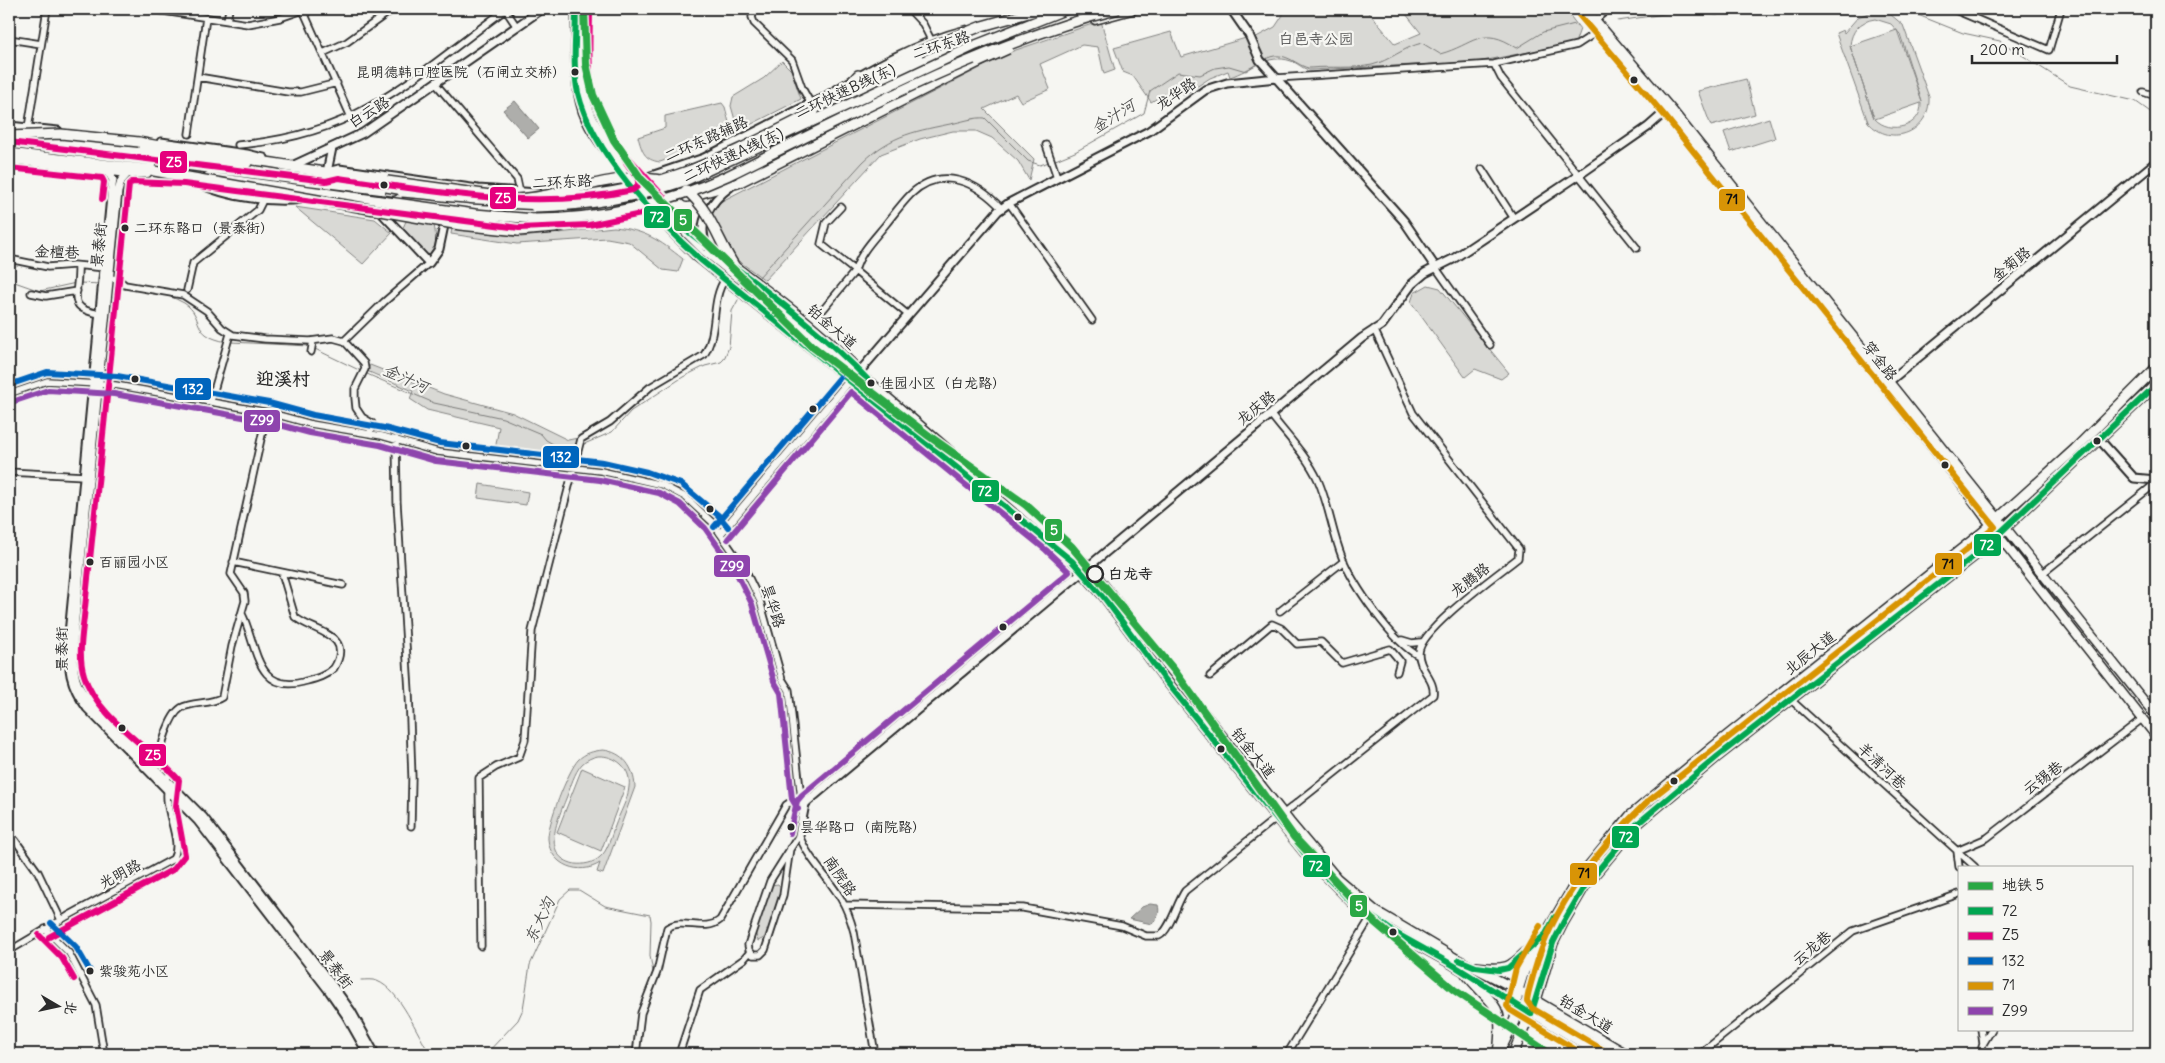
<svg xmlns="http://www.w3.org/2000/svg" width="2165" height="1063" viewBox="0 0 2165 1063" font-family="Delius,'LXGW WenKai TC',sans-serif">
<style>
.green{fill:#d9d9d5;stroke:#828280;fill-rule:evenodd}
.water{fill:#aeaeab;stroke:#7a7a78}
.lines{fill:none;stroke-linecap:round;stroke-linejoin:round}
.stream{stroke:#7a7a78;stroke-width:1}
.minor-casing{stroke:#2b2b2b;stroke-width:9}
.tertiary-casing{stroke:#2b2b2b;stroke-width:11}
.secondary-casing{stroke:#2b2b2b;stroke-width:11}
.primary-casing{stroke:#2b2b2b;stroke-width:12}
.trunk-casing{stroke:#2b2b2b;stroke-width:12}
.minor{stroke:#f6f6f2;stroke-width:5.5}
.tertiary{stroke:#f6f6f2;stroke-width:7}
.secondary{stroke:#f6f6f2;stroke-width:8}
.primary{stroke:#f6f6f2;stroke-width:9}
.trunk{stroke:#f6f6f2;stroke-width:9}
.primary-bridge-casing{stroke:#2b2b2b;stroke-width:12;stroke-linecap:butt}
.trunk-bridge-casing{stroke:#2b2b2b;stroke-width:12;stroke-linecap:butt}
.primary-bridge{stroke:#f6f6f2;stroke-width:9}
.trunk-bridge{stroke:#f6f6f2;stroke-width:9}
.bus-1-casing{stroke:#f6f6f2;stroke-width:10}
.bus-2-casing{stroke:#f6f6f2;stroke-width:10}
.bus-3-casing{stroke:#f6f6f2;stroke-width:10}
.bus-4-casing{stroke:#f6f6f2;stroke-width:10}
.bus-5-casing{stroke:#f6f6f2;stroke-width:10}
.bus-1{stroke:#00a651;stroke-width:6}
.bus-2{stroke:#e5007d;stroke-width:6}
.bus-3{stroke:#0065bd;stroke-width:6}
.bus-4{stroke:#d89406;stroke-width:6}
.bus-5{stroke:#8e44ad;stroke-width:6}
.metro-1-casing{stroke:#f6f6f2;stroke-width:11}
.metro-1{stroke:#2aa844;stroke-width:8}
.bus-dot{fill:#2b2b2b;stroke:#f6f6f2;stroke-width:2}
.stop-dot{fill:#f6f6f2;stroke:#2b2b2b;stroke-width:2.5}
.labels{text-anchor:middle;stroke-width:4.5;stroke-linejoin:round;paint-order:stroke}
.bus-label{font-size:14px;fill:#2b2b2b;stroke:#f6f6f2;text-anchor:start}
.park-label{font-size:15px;fill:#565656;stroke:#f6f6f2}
.street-label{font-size:15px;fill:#2b2b2b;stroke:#f6f6f2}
.stop-label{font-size:15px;font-weight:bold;fill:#2b2b2b;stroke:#f6f6f2;text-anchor:start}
.water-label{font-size:16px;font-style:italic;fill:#525251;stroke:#f6f6f2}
.quarter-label{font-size:18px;font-weight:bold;fill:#2b2b2b;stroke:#f6f6f2}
.line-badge{stroke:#f6f6f2;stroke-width:2}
.badge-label{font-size:14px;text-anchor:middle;font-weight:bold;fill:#fff}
.pale-badge-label{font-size:14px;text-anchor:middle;font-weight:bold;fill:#111}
</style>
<rect width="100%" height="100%" fill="#f6f6f2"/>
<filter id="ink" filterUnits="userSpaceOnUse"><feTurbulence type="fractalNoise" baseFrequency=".02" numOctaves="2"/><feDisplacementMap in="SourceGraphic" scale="10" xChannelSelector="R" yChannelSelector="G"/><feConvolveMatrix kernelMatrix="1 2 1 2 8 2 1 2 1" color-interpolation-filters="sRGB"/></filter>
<g filter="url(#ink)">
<path class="green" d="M1282 9H1366L1395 44 1421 33 1402 9H1565L1580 29 1575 43 1477 62 1309 70C1301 68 1298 63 1291 61 1268 53 1251 70 1230 77L1228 71 1210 78 1184 95 1178 86 1151 102 1133 76 1123 72 1114 48 1171 32 1181 57 1246 38 1249 41 1275 27 1283 15Z
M1874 11 1890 14 1903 25 1929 97C1931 131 1891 149 1868 122L1836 33 1843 30 1844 33 1858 17ZM1875 19 1891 24 1900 34 1922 102 1897 30 1850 46 1874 118 1850 46C1851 31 1860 21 1875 19ZM1921 103C1922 127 1890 135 1875 119Z
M1101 21 1115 70 1104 74 1098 47 1082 45 1040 64 1050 89 1021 102 1016 94 984 109 1034 159 1029 180 1018 161 992 138 976 131H953L920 139 881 154 765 280 729 254 710 218 720 202 1013 51Z
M782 61 791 70 801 99 746 127 741 129 737 127 731 106 733 97 764 78Z
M1746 79 1755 114 1711 126 1698 91Z
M722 103 725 107 732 134 721 140 660 162C644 160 642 151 638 137L665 128V116Z
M1769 118 1775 138 1731 152 1724 132Z
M295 207 375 219 392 233 363 264Z
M406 221 434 224C436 238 438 247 428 258L402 230Z
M614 227C645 230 659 240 683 259L678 272 663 270 629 242 607 238 517 244 451 234 452 228 521 237Z
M1428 285 1440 288 1509 373 1501 379 1475 369 1465 377 1411 302 1414 293Z
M370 365 444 394 513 413 568 440 578 438 569 465 494 456 499 427 427 410 410 399 413 391 367 371Z
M480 484 528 492 526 505 478 498Z
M603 750C623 752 634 767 635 787L603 874 597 872 600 863C580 876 550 866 548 839 547 825 568 771 578 760 585 753 593 751 603 750ZM598 756C615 755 632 768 629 787 628 800 619 814 615 826 611 836 608 851 600 857 594 863 583 865 575 864 539 856 559 817 567 796 571 786 574 773 582 764 586 760 592 757 598 756Z
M582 768 625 787 601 851 557 832Z
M778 884 782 889 766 937 758 941 755 932 771 885Z"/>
<path class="water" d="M515 101 539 129 528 138 503 110Z
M1150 904 1158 905C1160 912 1158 919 1152 924L1129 919 1142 907Z"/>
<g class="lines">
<path class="stream" d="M1903 9 1963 33 2000 41 2070 86 2135 101 2156 116
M1618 21 1677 12 1717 15 1745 9
M1264 60C1284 47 1298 68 1310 68 1330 66 1353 69 1372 65 1389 61 1404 47 1422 43L1440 54C1474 45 1481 24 1517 48L1543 32 1575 24
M1053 161 1075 152 1144 113 1150 91 1178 72 1200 75 1215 68 1229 66 1246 71 1258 63
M759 277 863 162C892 134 917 131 955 123 964 121 976 117 985 118L1028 161 1040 165 1049 162
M9 280 40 291 76 283
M80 283 101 284
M112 286C135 290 164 291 184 303 206 317 188 335 227 342
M231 342 309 346
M315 349 361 371
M367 374 434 403 503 418 541 434 546 440 565 451 569 452 577 448
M582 445 612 432 631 411 683 377 705 366 721 362 724 359 729 347 732 311 738 300
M361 980C366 980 372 979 377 981 400 990 417 1034 430 1054
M486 1054 518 1020 523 1009 530 965 560 899 570 890H579L605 906 650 915 651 921 650 956 653 972 639 1011
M633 1054 634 1048"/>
<defs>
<path id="minor" d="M150 9 248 24 280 18 306 9
M505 9 517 27
M755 9 752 17 754 23 792 60 802 88 811 104
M909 9 923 24 931 40
M1953 9 2049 50 2061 9
M303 10 350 115
M1596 19 1609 9
M227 21 229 9
M1095 21 1139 9
M9 39 41 44
M323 53 347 42 393 9
M1494 64 1501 78 1637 248
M198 77 288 92H301L337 83
M1277 78 1494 64 1577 45 1597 32
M436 84 517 179 520 193
M2143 92 2156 96
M823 97C868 69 915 42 966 29
M28 128 47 9
M189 134 206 18
M238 145C283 141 330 129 369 107 417 80 461 42 505 10
M1046 145 1057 177
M1482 169 1513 217
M1009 203 1092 320
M9 259 48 267 74 265 105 268
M78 268C79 296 65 308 100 314
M1436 268 1490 345
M109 278 118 279 125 285 183 295 207 311 222 328 233 335 265 339 310 341 333 338 344 341 364 363 365 369 355 389V398L356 408 362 417 372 423 370 434
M187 290 193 263 258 210 264 198
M31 293 46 296 77 291
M822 311 855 271 821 244 826 223 841 207
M907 314 855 271C860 252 874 239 886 224 894 214 902 203 911 194 942 165 977 182 1002 209
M344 341 384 302 429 263
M311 352 313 341
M9 394 47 381 115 385 267 412 311 424 382 436 438 452 601 471 662 485 685 497 712 522 744 568 760 601 782 679 789 690 801 798 805 804
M211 401 230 334
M1271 415C1287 436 1307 456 1318 480 1329 505 1332 532 1342 557 1353 585 1393 643 1419 656
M396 439 397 502 409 691 412 778 411 826
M9 472 84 476
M233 562 343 585
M2043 573 2156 483
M1280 611 1344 561
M242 614C257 643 255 694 303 682 314 679 325 677 334 668 355 633 312 632 295 617L282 573
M1402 640 1412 643 1421 642
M1210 676 1272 624 1281 628 1297 644 1321 642 1342 663 1390 649 1400 661 1397 672
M1790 699 1975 867
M166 779 171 773C167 770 162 767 161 762 158 750 170 715 181 708 193 701 211 705 222 697L232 646 245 601 244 593 231 574 267 412
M1283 814 1433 695C1436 680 1418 669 1419 653 1419 630 1498 574 1518 558L1519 549 1413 413 1374 329
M799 835C808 859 828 877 841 899 847 909 851 921 854 932L875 1054
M9 842 15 840 38 872 61 920
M790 848 783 895 765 950 760 955H753L749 950 748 945 770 881 799 835
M1957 851 1987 838 2142 719
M1957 851 1959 867
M845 905 1023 908 1122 926 1146 936H1159C1170 931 1177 902 1185 891L1276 818
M45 929 69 953 96 1005 104 1054
M481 946 479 778 496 767 519 757 525 740 532 631 581 439 610 422 650 387 704 355C719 332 710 301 725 279
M9 951 68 916 173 859C184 841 162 809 168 787
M1983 1044 1992 1029
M636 1054 641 1013 657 972 667 928C683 917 704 933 720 920L786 805 792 801 805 804
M679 1054 700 990 744 959 750 952
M1287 1054 1371 917
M1700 1054 1853 931 1959 894
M1980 1054 1983 1044 1981 1029"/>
<path id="tertiary" d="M1231 9 1249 35 1260 60 1404 221 1436 268
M912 81 940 68
M9 126 58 131
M161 142 247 154 264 158
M332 148 327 172 339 169 478 189 538 193
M289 165 292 166 363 133 542 9
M107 170 113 180 112 186 69 634C69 666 67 681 87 708L198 821 330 992 346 1015 368 1054
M128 173 121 181 118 192 79 580C77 607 67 661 78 685 81 692 86 698 91 704L203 817 335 989 351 1011 375 1054
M648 177 704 158 810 104
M190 178C218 196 269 203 302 199
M740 179 761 162
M582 191 632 181
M380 211 429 263 439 249 447 211
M707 246C695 223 712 200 730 187
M860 371 998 211 1009 203 1149 131 1205 90 1227 83 1277 78
M1886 384 2156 162
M2099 439 2134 478 2156 480
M721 533 850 380
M799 835 805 804 808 801 1362 338 1382 325 1412 284 1425 273 1453 259 1579 175 1648 127 1665 112"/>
<path id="secondary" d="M576 9C576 42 572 80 583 112 592 137 613 160 630 182
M581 9C582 41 577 79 589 110 595 128 608 143 619 158 687 248 789 292 862 374
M1576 9 1665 112 1958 480 1998 535 2156 736
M1586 9 1672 110 2156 716
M9 159 128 173H147
M637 191 670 230 697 257 992 494 1072 561 1103 596 1163 677 1310 860 1350 901 1392 931 1453 965 1600 1054
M873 385 957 457 998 487 1089 566 1290 822 1337 878 1376 911 1457 959 1518 990 1627 1054"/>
<path id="primary" d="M1003 39 1098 9
M940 68 984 46
M882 85 920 65 945 56
M845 89 858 75
M835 101C901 67 964 34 1037 18
M810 104 839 94
M41 137 247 163
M284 166 387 181
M1476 967C1517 972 1511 963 1540 939
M1518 990 1524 971 1578 879 1630 816 1713 747 1983 532 2075 449 2156 368
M1536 1000 1553 943 1563 923 1584 887 1636 825 1718 756 1982 550 2156 385"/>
<path id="trunk" d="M814 112 853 85 920 51
M139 142C189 153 241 157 292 166
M9 143 393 191
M9 153 160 171
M208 177 475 214 535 219
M687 197 738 183 979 62
M518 231 555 228 591 217
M837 358 878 389
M1466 974C1497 1011 1504 1002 1498 1054
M1500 1051 1515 1019 1518 990
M1513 1054 1536 1000"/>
</defs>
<use href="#minor" class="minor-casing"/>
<use href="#tertiary" class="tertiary-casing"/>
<use href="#secondary" class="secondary-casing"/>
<use href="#primary" class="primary-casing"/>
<use href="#trunk" class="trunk-casing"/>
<use href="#minor" class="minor"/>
<use href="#tertiary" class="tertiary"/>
<use href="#secondary" class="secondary"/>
<use href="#primary" class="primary"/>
<use href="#trunk" class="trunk"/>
<defs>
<path id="primary-bridge" d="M387 181 498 196
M386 187 410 191
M544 198C651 197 721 159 814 112
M500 203 542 205"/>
<path id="trunk-bridge" d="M920 51 982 26 1043 9
M979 62 1008 49
M9 136 61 134 139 142
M154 171 460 225 518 231
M686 190C714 213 720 249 742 277L837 358
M402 192C443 195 487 203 528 198 575 193 627 166 674 184
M535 207C587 206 638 197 687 180L976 45 1067 9
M535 219C601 219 668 203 727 176 855 113 981 45 1119 9"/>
</defs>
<use href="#primary-bridge" class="primary-bridge-casing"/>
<use href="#trunk-bridge" class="trunk-bridge-casing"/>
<use href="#primary-bridge" class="primary-bridge"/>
<use href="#trunk-bridge" class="trunk-bridge"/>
<defs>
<path id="bus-1" d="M576 9C576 36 572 66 578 93 592 152 657 221 702 261L1072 561 1103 596 1163 677 1310 860 1350 901 1392 931 1453 965 1531 1014 1553 943 1563 923 1584 887 1636 825 1718 756 1982 550 2156 385
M686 230C749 279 816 325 871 383
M1459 960 1476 967 1499 970 1508 968 1546 934 1555 917"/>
<path id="bus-2" d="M9 142 326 181 339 178C437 192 535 211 633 190L638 186V180L625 161
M9 168 102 178 104 182 102 199
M39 935 62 958 74 979
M49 937 174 869 185 855 176 806 179 780C151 748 96 717 84 675 78 657 82 635 84 617L129 185 132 182 184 184 519 228 589 225 660 210 665 205 664 197C634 163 597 130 591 82 588 58 590 33 590 9"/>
<path id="bus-3" d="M9 385 47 372 117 376 269 403 313 415 384 428 440 443 603 462 647 472 681 484 718 515 728 527
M714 527 843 374
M51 923 76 947 90 971"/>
<path id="bus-4" d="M1579 15 1665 116 1995 527 1647 802C1597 850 1553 905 1534 972 1532 981 1528 991 1527 1001L1532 1008 1610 1054
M1540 926 1516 968 1507 1006 1510 1010 1581 1053"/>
<path id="bus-5" d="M12 402 48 390 114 394 265 421 310 433 380 445 436 461 600 480 659 493 680 504 705 528 736 572 752 604 774 681 781 693 792 799 798 809
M728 539 851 392 1046 550 1069 572 802 795 797 801 790 833"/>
</defs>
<use href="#bus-1" class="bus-1-casing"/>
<use href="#bus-2" class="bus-2-casing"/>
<use href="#bus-3" class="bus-3-casing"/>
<use href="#bus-4" class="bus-4-casing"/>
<use href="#bus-5" class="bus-5-casing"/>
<use href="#bus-1" class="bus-1"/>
<use href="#bus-2" class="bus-2"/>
<use href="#bus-3" class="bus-3"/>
<use href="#bus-4" class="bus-4"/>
<use href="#bus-5" class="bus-5"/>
<defs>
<path id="metro-1" d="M584 9 586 64 593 95 614 140 641 179 813 347 929 436 1026 505 1072 547 1174 670 1294 837 1371 919 1454 990 1550 1054"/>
</defs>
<use href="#metro-1" class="metro-1-casing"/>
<use href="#metro-1" class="metro-1"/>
</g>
</g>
<g class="bus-dot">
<circle cx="575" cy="72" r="4.5"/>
<circle cx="1634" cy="80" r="4.5"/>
<circle cx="384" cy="185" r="4.5"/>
<circle cx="125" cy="228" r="4.5"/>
<circle cx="135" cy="379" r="4.5"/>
<circle cx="871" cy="383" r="4.5"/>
<circle cx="813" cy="409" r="4.5"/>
<circle cx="2097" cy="441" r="4.5"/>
<circle cx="466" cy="446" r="4.5"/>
<circle cx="1945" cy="465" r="4.5"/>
<circle cx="710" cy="509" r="4.5"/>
<circle cx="1018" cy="517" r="4.5"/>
<circle cx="90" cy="562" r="4.5"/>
<circle cx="1003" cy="627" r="4.5"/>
<circle cx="122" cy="728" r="4.5"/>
<circle cx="1221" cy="749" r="4.5"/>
<circle cx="1674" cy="781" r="4.5"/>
<circle cx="791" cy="827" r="4.5"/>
<circle cx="1393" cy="932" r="4.5"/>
<circle cx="90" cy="971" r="4.5"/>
</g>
<circle class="stop-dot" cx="1095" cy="574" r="8"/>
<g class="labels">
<g class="bus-label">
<text x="566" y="77" text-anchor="end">昆明德韩口腔医院（石闸立交桥）</text>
<text x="134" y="233">二环东路口（景泰街）</text>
<text x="880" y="388">佳园小区（白龙路）</text>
<text x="99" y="567">百丽园小区</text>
<text x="800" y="832">昙华路口（南院路）</text>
<text x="99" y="976">紫骏苑小区</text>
</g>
<g class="park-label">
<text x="1316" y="44">白邑寺公园</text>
</g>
<g class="street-label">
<text transform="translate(941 45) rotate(-18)" y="5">二环东路</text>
<text transform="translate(845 91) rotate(-25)" y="5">二环快速B线(东)</text>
<text transform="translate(1176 94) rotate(-34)" y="5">龙华路</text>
<text transform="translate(369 112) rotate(-32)" y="5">白云路</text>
<text transform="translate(706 139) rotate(-24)" y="5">二环东路辅路</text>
<text transform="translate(733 155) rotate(-25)" y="5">二环快速A线(东)</text>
<text transform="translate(562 182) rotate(-3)" y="5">二环东路</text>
<text transform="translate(99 245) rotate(-84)" y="5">景泰街</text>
<text transform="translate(57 252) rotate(2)" y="5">金檀巷</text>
<text transform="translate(2011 264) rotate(-39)" y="5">金菊路</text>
<text transform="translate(832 327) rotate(41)" y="5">铂金大道</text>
<text transform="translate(1880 361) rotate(52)" y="5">穿金路</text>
<text transform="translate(1256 408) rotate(-39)" y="5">龙庆路</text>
<text transform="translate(1470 580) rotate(-38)" y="5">龙腾路</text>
<text transform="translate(773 606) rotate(72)" y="5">昙华路</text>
<text transform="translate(62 649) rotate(-90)" y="5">景泰街</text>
<text transform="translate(1810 653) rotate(-38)" y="5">北辰大道</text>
<text transform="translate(1253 753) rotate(51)" y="5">铂金大道</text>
<text transform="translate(1882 766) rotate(43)" y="5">羊清河巷</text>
<text transform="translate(2043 778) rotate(-37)" y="5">云锡巷</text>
<text transform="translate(120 874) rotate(-28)" y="5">光明路</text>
<text transform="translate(840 876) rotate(56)" y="5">南院路</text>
<text transform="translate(1812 948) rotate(-39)" y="5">云龙巷</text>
<text transform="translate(336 969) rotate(53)" y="5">景泰街</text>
<text transform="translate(1586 1014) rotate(31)" y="5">铂金大道</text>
</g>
<g class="stop-label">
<text x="1108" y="579">白龙寺</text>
</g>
<g class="water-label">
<text transform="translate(1113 116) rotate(-32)" y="6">金汁河</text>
<text transform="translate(406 378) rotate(24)" y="6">金汁河</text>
<text transform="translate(539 920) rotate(-64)" y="6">东大沟</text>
</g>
<g class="quarter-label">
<text x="283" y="385">迎溪村</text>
</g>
</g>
<g class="line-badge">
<rect x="159" y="150" width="29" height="24" rx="5" fill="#e5007d"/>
<rect x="489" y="186" width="28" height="24" rx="5" fill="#e5007d"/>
<rect x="1718" y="188" width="28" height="24" rx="5" fill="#d89406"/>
<rect x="643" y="205" width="28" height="24" rx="5" fill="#00a651"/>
<rect x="673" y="208" width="20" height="24" rx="5" fill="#2aa844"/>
<rect x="174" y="377" width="38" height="24" rx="5" fill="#0065bd"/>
<rect x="243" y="409" width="38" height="24" rx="5" fill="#8e44ad"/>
<rect x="542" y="445" width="38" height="24" rx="5" fill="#0065bd"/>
<rect x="971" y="479" width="29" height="24" rx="5" fill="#00a651"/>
<rect x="1044" y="518" width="19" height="24" rx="5" fill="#2aa844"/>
<rect x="1973" y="533" width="29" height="24" rx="5" fill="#00a651"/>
<rect x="1934" y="552" width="29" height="24" rx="5" fill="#d89406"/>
<rect x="713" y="554" width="38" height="24" rx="5" fill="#8e44ad"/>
<rect x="138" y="743" width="29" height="24" rx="5" fill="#e5007d"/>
<rect x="1611" y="825" width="29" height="24" rx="5" fill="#00a651"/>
<rect x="1302" y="854" width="29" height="24" rx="5" fill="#00a651"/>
<rect x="1569" y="862" width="29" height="24" rx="5" fill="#d89406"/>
<rect x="1349" y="894" width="19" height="24" rx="5" fill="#2aa844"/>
</g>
<g class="badge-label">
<text x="174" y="167">Z5</text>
<text x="503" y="203">Z5</text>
<text x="657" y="222">72</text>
<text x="683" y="225">5</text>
<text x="193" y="394">132</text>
<text x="262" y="425">Z99</text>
<text x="561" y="462">132</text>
<text x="985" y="496">72</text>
<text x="1054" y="535">5</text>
<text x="1987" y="550">72</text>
<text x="732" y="571">Z99</text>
<text x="153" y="760">Z5</text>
<text x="1626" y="842">72</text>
<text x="1316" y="871">72</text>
<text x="1359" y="911">5</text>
</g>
<g class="pale-badge-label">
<text x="1732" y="204">71</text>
<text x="1948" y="569">71</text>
<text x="1584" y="878">71</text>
</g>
<rect width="2165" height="1063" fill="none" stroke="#f6f6f2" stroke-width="30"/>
<rect x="15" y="15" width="2135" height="1033" fill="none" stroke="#2b2b2b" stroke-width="2" filter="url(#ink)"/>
<rect x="1958" y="866" width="175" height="165" fill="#f6f6f2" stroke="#a5a5a2"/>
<rect x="1968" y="882" width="25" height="8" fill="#2aa844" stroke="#a5a5a2"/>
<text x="2002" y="890" font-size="15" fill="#2b2b2b">地铁 5</text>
<rect x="1968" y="907" width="25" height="8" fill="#00a651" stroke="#a5a5a2"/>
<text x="2002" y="916" font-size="15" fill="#2b2b2b">72</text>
<rect x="1968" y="932" width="25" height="8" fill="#e5007d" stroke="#a5a5a2"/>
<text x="2002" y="940" font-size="15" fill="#2b2b2b">Z5</text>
<rect x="1968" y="957" width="25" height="8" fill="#0065bd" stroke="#a5a5a2"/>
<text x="2002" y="966" font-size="15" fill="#2b2b2b">132</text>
<rect x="1968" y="982" width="25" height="8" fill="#d89406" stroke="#a5a5a2"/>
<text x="2002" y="990" font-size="15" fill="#2b2b2b">71</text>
<rect x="1968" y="1007" width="25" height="8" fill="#8e44ad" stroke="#a5a5a2"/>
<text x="2002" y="1016" font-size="15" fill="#2b2b2b">Z99</text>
<g transform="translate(58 1006) rotate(99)" stroke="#f6f6f2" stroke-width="4" paint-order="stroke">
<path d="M0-4L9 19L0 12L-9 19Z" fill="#2b2b2b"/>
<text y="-8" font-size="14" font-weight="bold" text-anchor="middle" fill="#2b2b2b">北</text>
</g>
<path d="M1972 55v8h145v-8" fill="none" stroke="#2b2b2b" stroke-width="2.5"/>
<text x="1980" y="55" font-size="15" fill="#2b2b2b" stroke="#f6f6f2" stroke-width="4" paint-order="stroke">200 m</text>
</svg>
